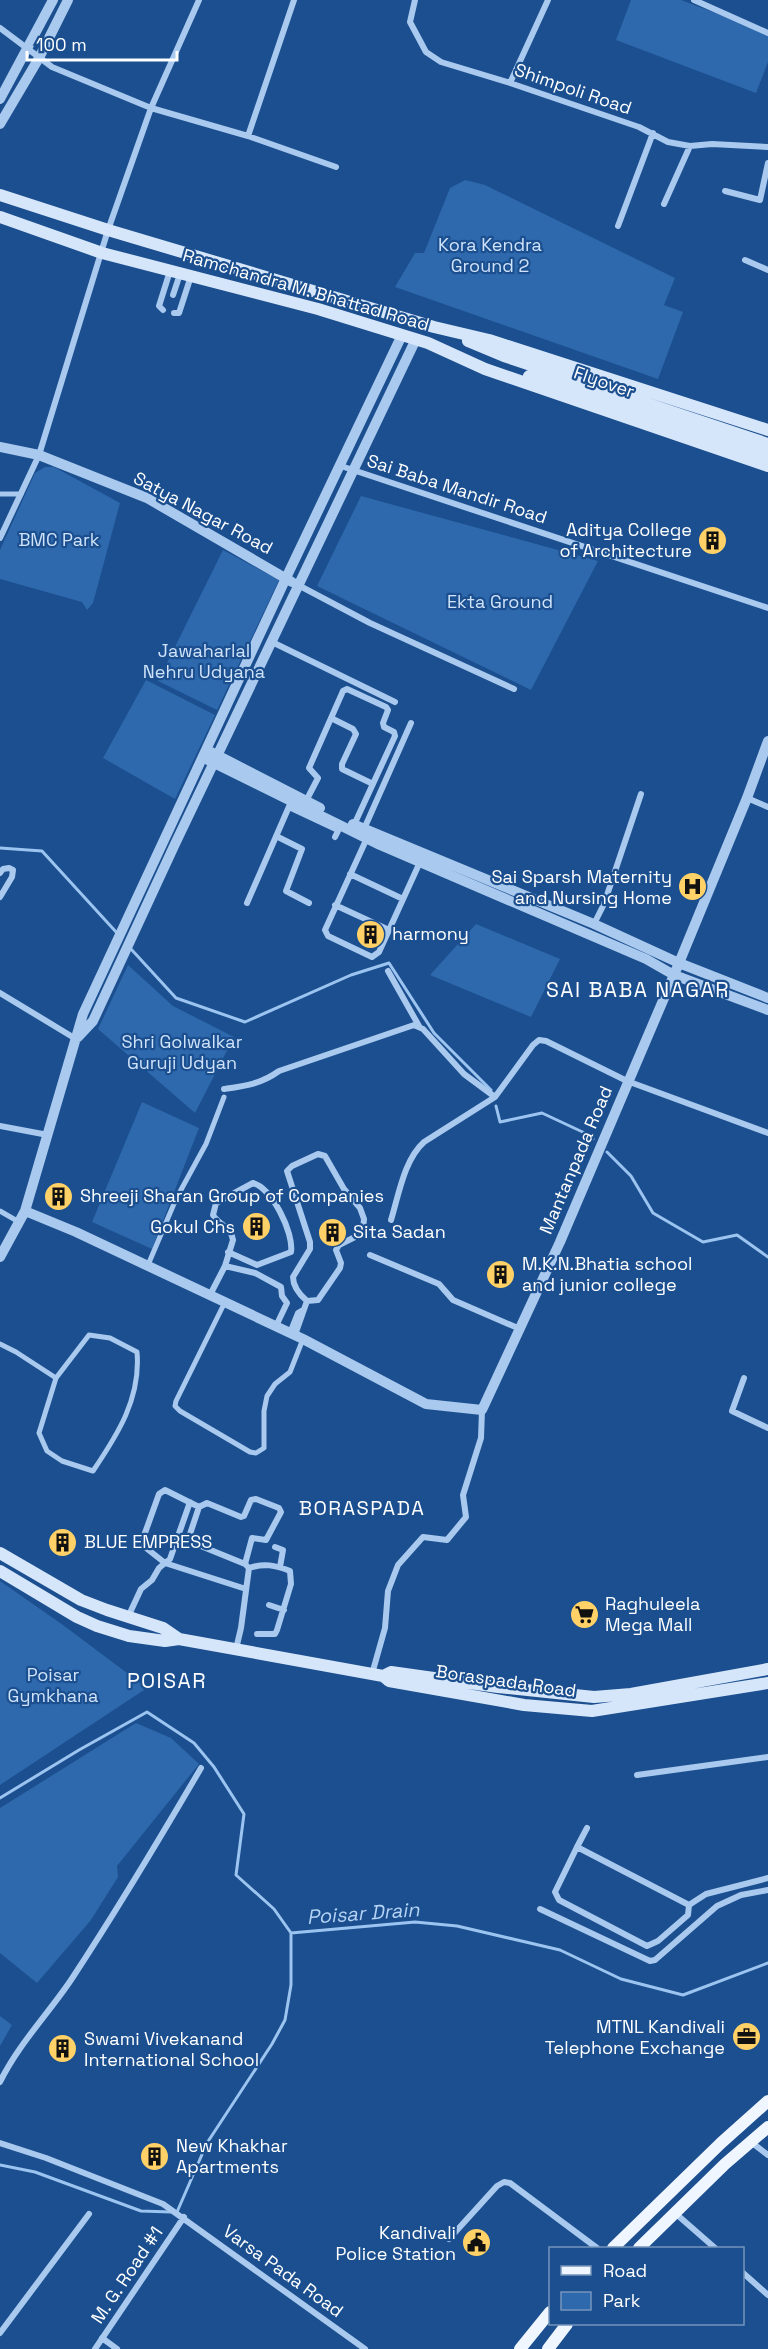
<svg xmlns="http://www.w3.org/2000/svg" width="768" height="2349" viewBox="0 0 768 2349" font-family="'Space Grotesk',sans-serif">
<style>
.green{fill:#2e69ad}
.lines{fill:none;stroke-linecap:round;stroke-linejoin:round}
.stream{stroke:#9cc4f0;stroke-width:3}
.pedestrian{stroke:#a9c9ee;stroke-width:5}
.minor{stroke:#a9c9ee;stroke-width:6}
.tertiary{stroke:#a9c9ee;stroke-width:10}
.secondary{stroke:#d6e6fa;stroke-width:12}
.primary{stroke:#f0f6ff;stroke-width:12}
.labels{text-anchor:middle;stroke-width:4.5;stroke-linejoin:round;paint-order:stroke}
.street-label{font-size:18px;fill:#fff;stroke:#1b4f8f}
.park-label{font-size:18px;fill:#cfe3fa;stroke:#1b4f8f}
.poi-label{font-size:18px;fill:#fff;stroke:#1b4f8f;text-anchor:start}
.neighbourhood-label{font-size:20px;letter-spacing:1.5px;fill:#fff;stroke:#1b4f8f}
.water-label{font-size:20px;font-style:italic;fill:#b5d3f5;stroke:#1b4f8f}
.quarter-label{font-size:21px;letter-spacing:1.5px;fill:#fff;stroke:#1b4f8f}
</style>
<rect width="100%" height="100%" fill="#1b4f8f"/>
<path class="green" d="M631 0H681L768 33V62L756 93 616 40Z
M465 180 485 185 675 278 664 305 683 312 658 379 395 287 415 253H424L450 188Z
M45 467H54L120 503 93 603 87 610 82 602 0 579V550L35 473Z
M361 496 598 561 531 690 317 586Z
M223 550 279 580 217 710 158 681Z
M146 680 215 715 175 799 103 758Z
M476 924 560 959 531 1017 430 975Z
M128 965 173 1006 234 1037 195 1113 98 1029Z
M142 1102 199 1128 152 1249 92 1222Z
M0 1581 63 1625 147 1688 0 1785Z
M136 1723 171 1738 199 1764 117 1866 118 1877 91 1920 37 1983 0 1953V1808Z
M0 2016 12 2025 0 2046Z"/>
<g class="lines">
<path class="stream" d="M0 848 42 851 117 933
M131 949 176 998 245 1022 351 975 389 963 434 1033 491 1090
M496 1106 500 1122 542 1113 589 1135 593 1139
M607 1152 631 1176 653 1213 703 1242 737 1235 768 1257
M0 1798 79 1750 147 1712 194 1743 214 1767 244 1814 236 1875 274 1909 291 1933 415 1922 457 1926 560 1950 621 1979 683 1995 768 1963
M0 2165 35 2172 141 2211 171 2212
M177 2212 207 2143 272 2044 285 2020 291 1985V1933"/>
<path class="pedestrian" d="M0 494H21
M0 1211 19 1222
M148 1265 176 1199 206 1144 224 1097
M225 1302 176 1401 175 1406 180 1411 250 1452 256 1453 264 1448V1411L267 1396 275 1384 290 1372 303 1339
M89 1335 110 1338 137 1352C141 1398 118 1434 93 1471L62 1461 47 1451 39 1433 56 1378Z
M0 1344 16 1352 56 1378"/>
<path class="minor" d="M415 0 410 22 426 52 441 62 510 83 639 127 668 142 690 146 712 144 768 147
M694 0 768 33
M0 28 52 67 151 108 248 136 336 167
M510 83 548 0
M248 136 294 0
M725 191 760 200 768 163
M664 204 690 146
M618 226 653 133
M745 260 768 270
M173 295 180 274
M163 310 159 306 170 271
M174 313H179L191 276
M341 466 768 608
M0 538 39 455 108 230 151 108 199 0
M298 585 370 623 514 689
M272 642 395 702
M331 718 353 729 356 734 342 764V769L373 784
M747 798 768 807
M306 801 318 778 309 768 343 691 347 689 386 707 388 710 383 723 384 727 394 732 395 736 354 825
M289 807 338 830
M364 829 411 723
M276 836 302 849 286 891 309 903
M335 837 340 827
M367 838 325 930 328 936 372 957 379 952 420 862
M0 873 3 869 9 868 13 870 12 877 0 897
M350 874 403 899
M247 903 291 802
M335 905 389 930
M594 924 604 904 641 794
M388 971 419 1026
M0 993 76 1039
M224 1089C245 1086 261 1084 279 1071L414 1025 423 1029 464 1074 495 1097 533 1045 539 1040 546 1041 627 1081 768 1133
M0 1126 48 1135
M318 1154 325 1156 344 1189 360 1208 364 1219 363 1230 355 1237 339 1245 336 1250 341 1263 340 1268 318 1300 307 1301C300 1295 293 1286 293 1277L310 1249V1242L287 1171 292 1166Z
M391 1220C399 1194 404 1160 424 1142L495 1097
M370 1255 439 1284 453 1300 520 1329
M225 1266 255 1273 281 1287 282 1296 287 1303 276 1326
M210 1295 225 1266 233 1240C231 1226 220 1226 213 1215L216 1203 253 1183C272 1188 294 1233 291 1252L257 1265 228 1252
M290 1333 298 1313 303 1310
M295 1335 307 1301
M744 1378 732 1411 768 1428
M190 1502 170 1559 165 1563 141 1544 159 1494 165 1490 199 1507
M275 1547 283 1550 280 1567
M249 1568C264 1563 275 1565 290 1571L291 1584 277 1630 275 1634H257
M269 1605 284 1610
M128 1617 141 1589 152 1580 159 1568 165 1563 246 1589
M236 1649 241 1628 249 1568 245 1564 191 1542 189 1537 199 1507 207 1503 241 1517 244 1516 251 1500 256 1499 279 1508 281 1512 266 1540 252 1538 245 1564
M372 1674 385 1628 388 1591 398 1565 423 1537 447 1540 466 1517 463 1495 481 1438 482 1410
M637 1775 768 1757
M577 1847 689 1905 688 1915 658 1941 647 1946 559 1900 555 1892Z
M577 1847 587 1828
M689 1905 706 1894 768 1878
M540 1909 650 1961 655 1960 717 1906 741 1895 768 1890
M0 2082C18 2045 48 2014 71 1980 117 1910 159 1840 201 1768
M751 2142 768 2155
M0 2143 46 2158 163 2204 365 2349
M675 2213 715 2248
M449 2239 497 2186 504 2182 510 2183 597 2248
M742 2272 768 2295
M0 2333 89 2214
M102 2338 117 2349
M95 2349 184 2217"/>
<path class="tertiary" d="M0 99 53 0
M0 124 39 58 68 0
M0 447 39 455 147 498 292 582
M211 752 320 808
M208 760 380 845 646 959 674 975 768 1010
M353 824 594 924 679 963 768 998
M78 1037 93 1021 175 844 416 339
M25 1211 83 1014 286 578 402 335
M0 1257 25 1211 76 1232 303 1339 426 1404 482 1410 560 1242 679 963 747 798 768 741"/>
<path class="secondary" d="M0 195 108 230 434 327 489 340 768 430
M0 217 102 253 318 309 428 343 485 369 768 466
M468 341 504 356 768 444
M529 376 768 456
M0 1553 81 1600 107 1610 163 1628 179 1639
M0 1571 77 1617 97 1626 129 1636 165 1641 179 1639 383 1676 389 1681 524 1705 592 1711 768 1683
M383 1676 391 1672 498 1687 594 1697 631 1694 768 1669"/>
<path class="primary" d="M613 2248 721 2143 768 2101
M639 2248 725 2164 768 2127
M520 2349 550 2312
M548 2349 567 2324"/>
</g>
<defs>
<symbol id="building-disc" viewBox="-11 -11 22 22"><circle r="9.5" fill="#ffd166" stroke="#1b4f8f"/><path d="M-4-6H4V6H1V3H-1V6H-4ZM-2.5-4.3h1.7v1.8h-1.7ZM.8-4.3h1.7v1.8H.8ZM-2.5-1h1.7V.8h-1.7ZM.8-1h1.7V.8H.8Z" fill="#111"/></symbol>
<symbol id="hospital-disc" viewBox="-11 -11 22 22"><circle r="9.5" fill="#ffd166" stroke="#1b4f8f"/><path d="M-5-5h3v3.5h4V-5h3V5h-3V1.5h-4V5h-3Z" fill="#111"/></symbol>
<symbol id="supermarket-disc" viewBox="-11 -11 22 22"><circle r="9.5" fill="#ffd166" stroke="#1b4f8f"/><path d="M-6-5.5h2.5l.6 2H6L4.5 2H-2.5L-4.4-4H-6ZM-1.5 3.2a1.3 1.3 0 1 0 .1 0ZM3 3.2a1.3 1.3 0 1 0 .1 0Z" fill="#111"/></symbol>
<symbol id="office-disc" viewBox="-11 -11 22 22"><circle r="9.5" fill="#ffd166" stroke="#1b4f8f"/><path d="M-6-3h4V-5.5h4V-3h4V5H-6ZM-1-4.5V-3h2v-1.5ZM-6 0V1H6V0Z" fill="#111"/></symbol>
<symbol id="civic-disc" viewBox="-11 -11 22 22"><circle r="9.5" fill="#ffd166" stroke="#1b4f8f"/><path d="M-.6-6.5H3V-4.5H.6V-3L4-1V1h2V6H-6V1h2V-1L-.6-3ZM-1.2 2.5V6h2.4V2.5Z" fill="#111"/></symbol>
</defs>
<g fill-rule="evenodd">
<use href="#building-disc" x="696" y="524" width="33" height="33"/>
<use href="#hospital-disc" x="676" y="870" width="33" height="33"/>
<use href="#building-disc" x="354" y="918" width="33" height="33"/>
<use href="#building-disc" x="42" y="1180" width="33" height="33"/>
<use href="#building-disc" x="240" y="1210" width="33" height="33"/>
<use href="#building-disc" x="316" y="1216" width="33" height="33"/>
<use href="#building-disc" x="484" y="1258" width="33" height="33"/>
<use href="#building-disc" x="46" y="1526" width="33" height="33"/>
<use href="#supermarket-disc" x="568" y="1598" width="33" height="33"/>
<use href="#office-disc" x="730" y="2020" width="33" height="33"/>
<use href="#building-disc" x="46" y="2032" width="33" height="33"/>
<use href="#building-disc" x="138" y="2140" width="33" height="33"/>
<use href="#civic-disc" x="460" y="2226" width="33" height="33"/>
</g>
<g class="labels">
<g class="street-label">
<text transform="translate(573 89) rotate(19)" y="6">Shimpoli Road</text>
<text transform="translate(306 290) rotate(16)" y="6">Ramchandra M. Bhattad Road</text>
<text transform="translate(604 382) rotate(19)" y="6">Flyover</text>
<text transform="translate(457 489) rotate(18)" y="6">Sai Baba Mandir Road</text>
<text transform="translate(203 513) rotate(28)" y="6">Satya Nagar Road</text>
<text transform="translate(576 1160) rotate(-67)" y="6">Mantanpada Road</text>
<text transform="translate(506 1681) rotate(8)" y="6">Boraspada Road</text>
<text transform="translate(283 2271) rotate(36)" y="6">Varsa Pada Road</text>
<text transform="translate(127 2275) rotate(-56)" y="6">M. G. Road #1</text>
</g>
<g class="park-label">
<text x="490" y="251">Kora Kendra<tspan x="490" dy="21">Ground 2</tspan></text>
<text x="59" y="546">BMC Park</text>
<text x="500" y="608">Ekta Ground</text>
<text x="204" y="657">Jawaharlal<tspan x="204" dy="21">Nehru Udyana</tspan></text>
<text x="182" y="1048">Shri Golwalkar<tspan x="182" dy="21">Guruji Udyan</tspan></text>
<text x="53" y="1681">Poisar<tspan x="53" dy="21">Gymkhana</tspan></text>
</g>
<g class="poi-label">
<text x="692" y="536" text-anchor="end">Aditya College<tspan x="692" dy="21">of Architecture</tspan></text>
<text x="672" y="883" text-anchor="end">Sai Sparsh Maternity<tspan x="672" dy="21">and Nursing Home</tspan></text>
<text x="392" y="940">harmony</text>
<text x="80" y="1202">Shreeji Sharan Group of Companies</text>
<text x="235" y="1233" text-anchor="end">Gokul Chs</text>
<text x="353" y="1238">Sita Sadan</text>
<text x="522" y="1270">M.K.N.Bhatia school<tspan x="522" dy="21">and junior college</tspan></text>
<text x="84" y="1548">BLUE EMPRESS</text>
<text x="605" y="1610">Raghuleela<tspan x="605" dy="21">Mega Mall</tspan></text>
<text x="725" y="2033" text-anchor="end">MTNL Kandivali<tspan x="725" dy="21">Telephone Exchange</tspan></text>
<text x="84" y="2045">Swami Vivekanand<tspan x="84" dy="21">International School</tspan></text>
<text x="176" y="2152">New Khakhar<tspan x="176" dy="21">Apartments</tspan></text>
<text x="456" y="2239" text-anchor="end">Kandivali<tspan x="456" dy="21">Police Station</tspan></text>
</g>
<g class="neighbourhood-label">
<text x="362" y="1515">BORASPADA</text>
</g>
<g class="water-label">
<text transform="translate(363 1913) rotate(-4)" y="7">Poisar Drain</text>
</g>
<g class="quarter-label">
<text x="638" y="997">SAI BABA NAGAR</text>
<text x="167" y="1688">POISAR</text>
</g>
</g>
<rect x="549" y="2247" width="195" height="78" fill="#1b4f8f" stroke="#7695bc" stroke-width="1.5"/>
<rect x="561" y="2266" width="30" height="9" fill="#f0f6ff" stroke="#7695bc" stroke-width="1.5"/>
<text x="603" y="2277" font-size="18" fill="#ffffff">Road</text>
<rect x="561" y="2292" width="30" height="18" fill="#2e69ad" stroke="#7695bc" stroke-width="1.5"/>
<text x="603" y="2307" font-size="18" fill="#ffffff">Park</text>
<path d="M27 51v9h150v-9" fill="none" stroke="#ffffff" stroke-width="3"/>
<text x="36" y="51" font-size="18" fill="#ffffff" stroke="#1b4f8f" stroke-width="4.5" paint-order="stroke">100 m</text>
</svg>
